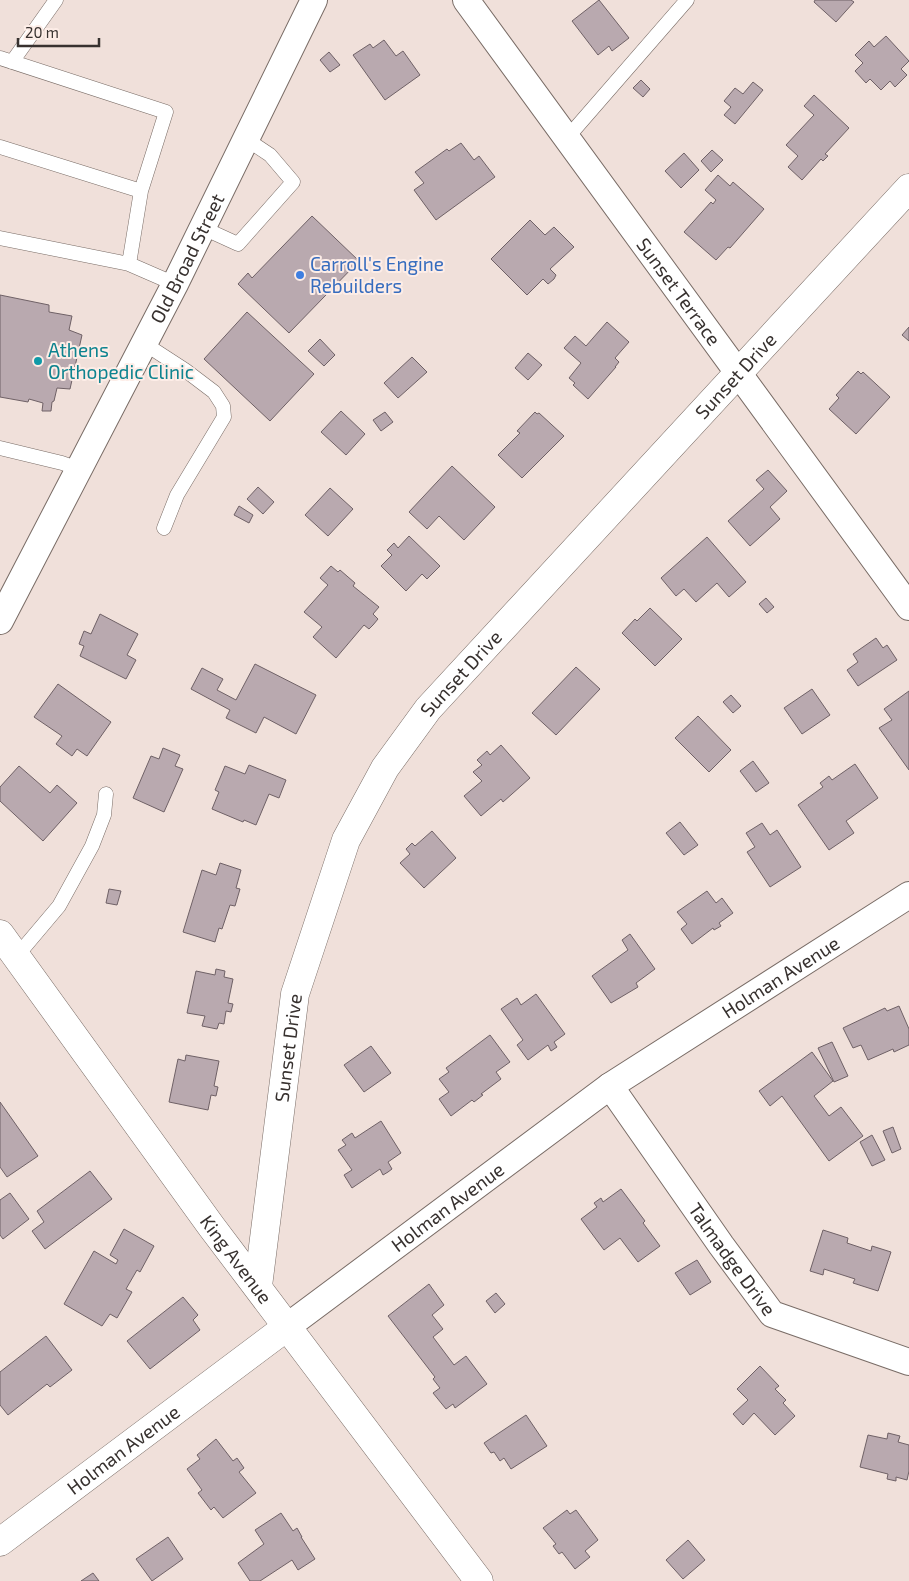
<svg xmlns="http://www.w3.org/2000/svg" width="909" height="1581" viewBox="0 0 909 1581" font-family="'Exo 2',sans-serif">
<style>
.building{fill:#b9a9af;stroke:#6f6166}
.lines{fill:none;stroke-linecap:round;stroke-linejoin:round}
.lane-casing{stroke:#796c66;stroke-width:15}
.street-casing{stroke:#796c66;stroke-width:28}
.secondary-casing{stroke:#796c66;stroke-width:29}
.lane{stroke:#fff;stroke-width:14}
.street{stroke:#fff;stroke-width:26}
.secondary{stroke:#fff;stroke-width:28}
.shop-dot{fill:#3f7fe0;stroke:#fdede7;stroke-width:2}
.culture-dot{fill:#0f9aa8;stroke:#fdede7;stroke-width:2}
.labels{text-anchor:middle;stroke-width:4;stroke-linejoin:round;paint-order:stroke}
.street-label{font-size:19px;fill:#37312f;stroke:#fdede7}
.shop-label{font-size:19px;fill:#366cbe;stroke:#fdede7;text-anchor:start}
.culture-label{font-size:19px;fill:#0d838f;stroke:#fdede7;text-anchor:start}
</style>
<rect width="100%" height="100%" fill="#f0e0da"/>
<path class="building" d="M599 0 629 38 612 51 609 46 598 55 572 21Z
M815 0H851L854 2 836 22 814 2Z
M886 36 909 61 901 69 907 75 895 87 890 81 881 90 870 79 866 83 855 71 863 63 855 55 869 41 874 47Z
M384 40 396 56 403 51 420 75 385 100 353 55 370 44 373 48Z
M329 52 340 65 330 72 320 60Z
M641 80 650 89 643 97 633 88Z
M753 82 763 90 735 124 724 115 731 107 724 101 735 88 743 94Z
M814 95 849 128 825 154 828 156 823 161 821 159 802 180 788 167 798 156 786 145 814 115 804 106Z
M461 143 474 160 479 156 495 177 436 220 414 190 424 183 415 172 447 149 449 151Z
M712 150 723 160 711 172 701 161Z
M684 153 699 170 681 188 665 171Z
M718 175 730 186 733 182 764 209 730 248 728 247 716 260 684 232 711 202 713 204 716 200 705 190Z
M312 216 359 261 289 333 238 284 248 273 252 278Z
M530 220 545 235 554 227 574 247 550 269 556 275 554 279 548 284 543 279 527 295 491 259Z
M0 295 49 305V312L72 316 69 330 82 335 70 389 57 388 54 401 52 402 51 411H42L43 403 29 399 28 402 0 397Z
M247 312 314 374 270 421 204 359Z
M607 322 629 342 615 358 619 362 615 367H616L588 399 573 385 575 383 569 378 581 363 564 348 575 336 586 346Z
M909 327V341L902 335Z
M320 339 335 355 324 366 308 351Z
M528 353 542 365 528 380 515 368Z
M412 357 427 372 398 398 384 383Z
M858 371 861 374 863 372 890 397 856 434 829 409 839 398 836 395Z
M341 411 365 434 346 455 321 432Z
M385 412 393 422 381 431 373 420Z
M535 412 537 414 539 413 564 436 522 478 498 455 520 433 517 431Z
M452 466 495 507 464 540 439 516 427 529 409 512Z
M768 470 787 491 770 507 780 519 750 546 728 521 764 489 756 480Z
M258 487 274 502 263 514 247 499Z
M330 488 353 509 328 536 305 515Z
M239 506 253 515 249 523 234 515Z
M409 536 440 566 427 579 422 574 406 591 381 566 392 555 387 550 394 543 398 548Z
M707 537 746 582 729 597 717 583 696 602 684 589 676 596 661 578Z
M331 566 338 572 340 570 355 583 353 586 379 607 373 614 378 619 373 625 369 629 364 625 336 658 313 637 322 627 304 612 328 585 320 578Z
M766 598 774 607 767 613 759 604Z
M650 608 682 639 655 666 622 633 635 619 637 621Z
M100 614 138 634 127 655 136 660 126 679 80 656 84 646 79 644 84 631 91 634Z
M876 638 883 648 887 645 897 660 858 686 847 670 858 662 853 654Z
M255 664 316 695 296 734 264 717 256 733 226 718 230 710 191 689 202 668 223 679 217 690 236 700Z
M576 667 600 689 556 735 532 713Z
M58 684 111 722 87 756 77 749 72 756 56 744 62 736 34 717Z
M812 689 830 715 802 734 784 708Z
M909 691V770L879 728 892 720 884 709Z
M731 695 741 706 733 713 723 702Z
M698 716 731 750 709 772 675 738Z
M501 745 530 778 503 802 501 799 481 816 464 796 482 781 473 772 482 765 477 760 487 751 490 755Z
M163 748 180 755 175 766 183 769 164 812 133 798 151 756 159 759Z
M753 761 769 783 756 792 740 771Z
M855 764 878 798 846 821 854 833 829 850 798 805 823 787 820 783 829 776 832 780Z
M249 765 286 780 279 798 269 794 256 825 244 820 243 822 212 809 219 792 215 790 225 766 245 774Z
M19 766 50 793 57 785 77 803 43 841 0 801V787Z
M680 822 698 845 684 855 666 833Z
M762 823 770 835 777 830 801 867 770 887 747 852 755 847 746 833Z
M432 831 456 858 424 888 400 863 410 854 406 849 412 843 415 846Z
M220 863 241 870 236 888 240 889 235 906 230 905 222 929 219 928 215 942 183 932 202 870 216 875Z
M109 889 121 891 117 905 106 903Z
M707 891 716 903 722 898 733 913 719 923 721 926 714 930 713 928 692 944 681 929 687 924 677 912Z
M630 934 655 969 636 983 638 987 611 1003 592 976 628 950 622 940Z
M216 969 225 971 224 977 233 979 228 1003 233 1004 231 1012 226 1011 224 1024 219 1023 217 1029 202 1026 205 1016 187 1013 196 971 215 975Z
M536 994 565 1034 554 1042 557 1047 551 1051 548 1045 528 1060 517 1045 523 1040 501 1009 517 998 521 1005Z
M899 1006 909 1029V1045L894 1052 893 1049 868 1060 861 1045 853 1048 843 1028 885 1008 887 1011Z
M490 1035 510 1062 496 1072 501 1079 481 1094 483 1095 474 1102 472 1100 451 1116 439 1099 449 1092 439 1079 449 1072 446 1068Z
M832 1042 848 1076 834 1082 818 1048Z
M371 1046 391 1073 364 1092 344 1065Z
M812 1052 833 1081 814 1096 829 1116 841 1107 863 1136 829 1161 782 1096 770 1106 759 1091Z
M186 1055 219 1061 214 1086 218 1087 216 1096 211 1095 208 1110 169 1102 178 1059 185 1061Z
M0 1102 38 1156 7 1177 0 1167Z
M381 1121 401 1153 388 1162 392 1169 388 1172 383 1175 380 1169 352 1188 344 1175 352 1170 338 1150 346 1145 342 1140 352 1133 355 1138Z
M893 1127 901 1149 892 1153 883 1131Z
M872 1135 885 1160 872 1166 860 1142Z
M90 1171 112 1199 45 1249 32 1231 44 1222 37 1211Z
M621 1189 645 1221 643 1223 660 1246 638 1262 620 1238 604 1250 581 1219 597 1207 594 1203 601 1198 603 1202Z
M10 1193 29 1219 3 1239 0 1235V1200Z
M124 1229 154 1246 140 1272 137 1270 126 1289 132 1292 117 1318 110 1314 102 1326 64 1304 94 1251 116 1264 118 1260 110 1255Z
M823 1230 848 1238 847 1243 871 1251 872 1246 891 1252 878 1291 853 1283 855 1279 824 1269 823 1275 810 1271Z
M697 1260 711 1282 690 1295 675 1273Z
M429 1284 444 1305 432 1315 443 1329 433 1337 454 1365 466 1356 487 1384 455 1408 453 1404 446 1409 433 1393 440 1388 433 1379 435 1377 388 1316Z
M496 1293 505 1304 495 1313 486 1301Z
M183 1297 198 1315 193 1320 200 1330 150 1369 127 1341Z
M46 1336 72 1370 50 1387 47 1384 8 1415 0 1405V1372Z
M760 1366 779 1386 775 1389 786 1400 783 1403 795 1416 775 1435 754 1413 743 1425 733 1414 748 1400 737 1389Z
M526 1415 547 1446 511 1469 504 1458 500 1461 494 1452 491 1453 484 1443Z
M888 1433 900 1436 898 1442 909 1445V1471L907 1480 896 1477V1481L887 1479 888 1474 860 1467 868 1435 887 1439Z
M216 1439 233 1461 237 1458 244 1468 239 1472 256 1493 223 1518 214 1507 211 1510 198 1493 202 1490 187 1469 200 1459 197 1455Z
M567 1510 570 1514 576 1510 598 1540 585 1551 590 1557 575 1569 562 1552 559 1554 553 1546 556 1544 543 1528Z
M281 1513 293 1531 297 1528 302 1537H301L315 1559 298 1570 292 1560 260 1581H250L238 1563 264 1544 255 1530Z
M168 1537 183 1559 152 1581 136 1559Z
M688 1540 705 1560 683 1579 666 1560Z
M93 1573 99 1581H81Z"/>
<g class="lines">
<defs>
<path id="lane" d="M0 58 166 112 141 191
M12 62 56 0
M567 138 687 0
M0 147 141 191 129 264
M203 228 238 244 293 182 270 155 246 139
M0 238 129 264 175 284
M145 344 185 370 214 392 223 406 224 417 177 495 164 528
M0 448 62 463 79 469
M16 957 59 906 92 846 104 815 106 794"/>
<g id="street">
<path id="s1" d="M466 0 909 607"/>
<path id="s2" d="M0 621 175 284 314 0"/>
<path id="s3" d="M610 1086 721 1245 772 1314 909 1362"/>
<path id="s4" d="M288 1326 610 1086 909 895"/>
</g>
<g id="secondary">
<path id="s5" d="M0 934 211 1226 479 1581"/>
<path id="s6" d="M258 1286 295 994 346 840 385 768 428 709 909 188"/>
<path id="s7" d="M0 1542 288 1326"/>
</g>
</defs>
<use href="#lane" class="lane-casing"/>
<use href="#street" class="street-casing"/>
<use href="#secondary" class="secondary-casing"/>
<use href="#lane" class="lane"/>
<use href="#street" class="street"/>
<use href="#secondary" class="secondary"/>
</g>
<circle class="shop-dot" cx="300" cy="275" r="5"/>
<circle class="culture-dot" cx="38" cy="361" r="5"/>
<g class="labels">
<g class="street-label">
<text dy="7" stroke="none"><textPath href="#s2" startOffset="408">Old Broad Street</textPath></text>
<text dy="7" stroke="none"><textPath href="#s1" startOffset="361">Sunset Terrace</textPath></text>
<text dy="7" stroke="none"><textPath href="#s6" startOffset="1065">Sunset Drive</textPath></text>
<text dy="7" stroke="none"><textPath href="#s6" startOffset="660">Sunset Drive</textPath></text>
<text dy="7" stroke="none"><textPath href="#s4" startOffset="604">Holman Avenue</textPath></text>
<text dy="7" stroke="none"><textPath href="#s6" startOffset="240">Sunset Drive</textPath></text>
<text dy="7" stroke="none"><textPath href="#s4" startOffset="199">Holman Avenue</textPath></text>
<text dy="7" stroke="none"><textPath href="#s3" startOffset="212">Talmadge Drive</textPath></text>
<text dy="7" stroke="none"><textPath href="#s5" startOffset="402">King Avenue</textPath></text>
<text dy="7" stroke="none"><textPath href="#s7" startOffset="154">Holman Avenue</textPath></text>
</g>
<g class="shop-label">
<text x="310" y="271">Carroll's Engine<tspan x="310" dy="22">Rebuilders</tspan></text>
</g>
<g class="culture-label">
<text x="48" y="357">Athens<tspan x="48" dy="22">Orthopedic Clinic</tspan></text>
</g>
</g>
<path d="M18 38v8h81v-8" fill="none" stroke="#37312f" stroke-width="2.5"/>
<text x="25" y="38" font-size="15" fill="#37312f" stroke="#fdede7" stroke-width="4" paint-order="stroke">20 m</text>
</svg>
